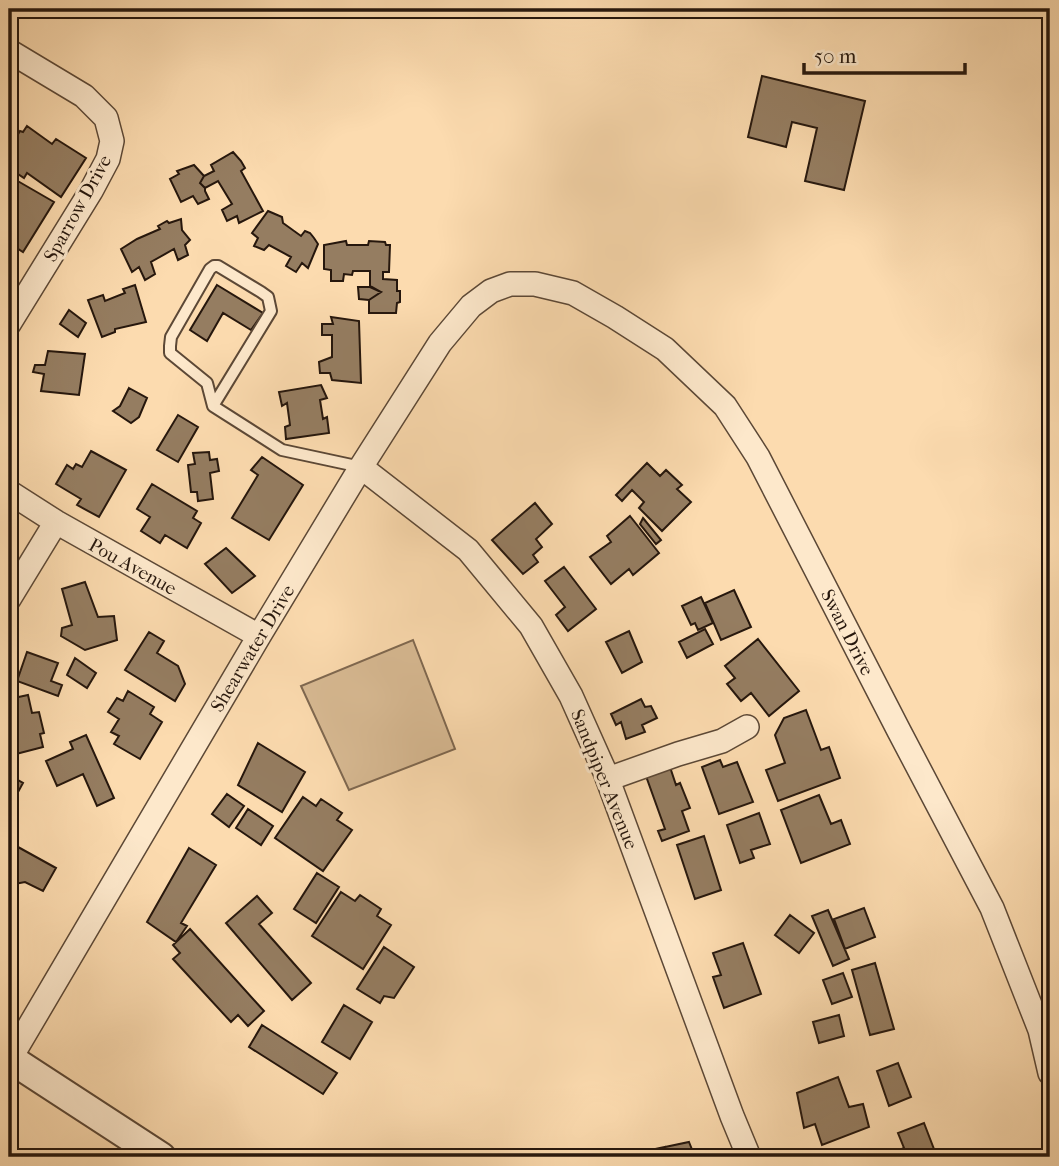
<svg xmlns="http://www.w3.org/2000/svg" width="1059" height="1166" viewBox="0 0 1059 1166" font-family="'IM FELL French Canon',serif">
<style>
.green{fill:#d8ba93;stroke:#7f6850;stroke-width:2}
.building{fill:#957d61;stroke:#26170d;stroke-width:2}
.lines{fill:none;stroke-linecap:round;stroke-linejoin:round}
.service-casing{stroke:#5c4836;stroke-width:14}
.minor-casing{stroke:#5c4836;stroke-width:26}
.tertiary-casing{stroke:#5c4836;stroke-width:32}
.service{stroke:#fde8cb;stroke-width:10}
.minor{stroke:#fde8cb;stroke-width:23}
.tertiary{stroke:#fde8cb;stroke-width:28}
.labels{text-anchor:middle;stroke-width:6;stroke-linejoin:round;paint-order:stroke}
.street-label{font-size:19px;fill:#26170d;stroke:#fde8cb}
</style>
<rect width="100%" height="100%" fill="#fcdbaf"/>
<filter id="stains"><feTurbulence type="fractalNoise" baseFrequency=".00286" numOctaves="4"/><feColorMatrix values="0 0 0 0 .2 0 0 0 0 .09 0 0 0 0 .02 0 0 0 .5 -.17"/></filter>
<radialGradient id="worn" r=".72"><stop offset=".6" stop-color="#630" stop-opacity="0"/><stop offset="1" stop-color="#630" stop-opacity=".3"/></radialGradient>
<path class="green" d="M413 640 455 749 349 790 301 686Z"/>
<path class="building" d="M762 76 865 101 844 190 805 181 817 128 792 122 786 147 748 137Z
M27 126 52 144 56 139 86 158 61 197 27 173 24 178 9 168V149L20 131 23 132Z
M233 152 241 161 245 168 241 171 263 211 239 223 237 216 227 221 222 210 232 204 218 181 205 188 200 183 204 176 214 171 211 165Z
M194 165 204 176 200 183 205 188V191L209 199 198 204 193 196 181 202 170 179 179 174 177 171Z
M9 176 54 202 23 252 9 243Z
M268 211 282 217 283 223 301 236 305 231 310 233 314 238 318 244 308 268 302 263 296 272 286 266 291 257 269 245 264 250 254 246 258 238 252 233Z
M181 219 182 230 190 240 185 245 188 255 178 260 174 249 151 262 155 274 145 280 139 267 132 272 121 249 137 239 160 229 158 226 167 221 169 223Z
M346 241 347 245H368L369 241 385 242 386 245H390L389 272H383V279L397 280V291H400V302L397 303 396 313H369V300L381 292 370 286V271H353L352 275 344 274 343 281H331V270L324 269V245Z
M135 285 146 322 115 329V332L102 337 88 300 103 295 105 301 125 293 123 289Z
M217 285 263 313 251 330 223 313 207 341 190 330Z
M358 287H370L381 292 369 300 359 299Z
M69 310 86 323 78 337 60 324Z
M331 317 359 321 361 383 332 380 330 373H320L319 362 332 357V335H322V324H333Z
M48 351 85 354 79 395 41 391 44 374 33 372 35 365H45Z
M321 385 327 398 320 400 323 419 327 417 329 433 286 439 285 427 290 425 287 403 282 406 279 392Z
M129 388 147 398 139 417 131 423 113 411 120 406Z
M178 415 198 427 178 462 157 450Z
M91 451 126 470 99 517 77 505 81 499 56 484 67 465 73 469 76 464 82 467Z
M209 452 210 460 217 459 219 471 210 473 213 499 198 501 197 492H191L188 465 195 464 193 453Z
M262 457 303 485 269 540 232 518 258 475 251 470Z
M647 463 660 476 666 470 682 485 677 489 691 502 662 531 639 508 644 502 632 490 622 501 616 495Z
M152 484 197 511 193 518 201 523 187 548 165 535 160 543 141 531 150 517 137 509Z
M535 503 552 524 536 539 542 547 533 555 538 562 523 574 492 540Z
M630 516 659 553 633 575 629 569 611 584 590 557 611 542 607 536Z
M643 518 661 540 656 544 640 524Z
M226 548 255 576 232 593 205 564Z
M564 567 596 609 568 631 556 615 565 607 545 581Z
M85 582 98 617 114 616 117 640 85 650 61 636 62 628 72 625 62 589Z
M734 590 751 627 721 640 705 603Z
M701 597 713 623 698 630 695 623 691 625 682 606Z
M705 629 713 644 687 658 679 642Z
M629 631 642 662 622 673 606 642Z
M149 632 164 641 157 653 178 666 185 684 175 701 125 670Z
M758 639 799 691 769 716 751 693 741 701 727 684 735 678 725 666Z
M27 652 58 663 51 681 62 685 58 696 17 681Z
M75 658 96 673 87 688 67 675Z
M128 691 154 707 150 714 162 722 140 759 114 744 119 736 111 732 119 719 108 712 117 698 123 701Z
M28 695 32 713 39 712 44 733 40 734 43 747 16 754 12 737 9 738V699Z
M641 699 645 707 651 706 657 718 642 725 645 732 626 739 621 722 616 725 611 714Z
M806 710 821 750 829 747 840 778 778 801 766 770 785 763 775 735 784 718Z
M86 735 114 798 97 806 83 774 57 786 46 761 73 749 70 742Z
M258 743 305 772 282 812 238 785Z
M720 760 723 767 737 762 753 802 719 814 702 767Z
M670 767 676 785 680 783 690 808 682 811 689 831 662 841 658 831 665 829 646 776Z
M9 775 23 783 11 805 9 804Z
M227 794 244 806 229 827 212 814Z
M819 795 831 824 841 820 850 844 801 863 781 810Z
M303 797 316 806 321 799 342 813 337 820 352 830 323 871 275 838Z
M248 809 273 826 261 845 236 828Z
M759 813 770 844 751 850 754 858 740 863 727 825Z
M704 836 721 890 695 899 677 845Z
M18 847 56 868 43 891 25 882 9 885V849Z
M189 848 216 865 181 923 187 926 176 942 147 922Z
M317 873 339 887 316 923 294 909Z
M341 892 355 901 360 895 381 909 377 916 391 925 363 969 312 936Z
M257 896 272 913 259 924 311 983 292 1000 226 923Z
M864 908 875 937 845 949 834 919Z
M828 910 849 959 833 966 812 916Z
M790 915 814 933 799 953 775 935Z
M190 929 264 1011 248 1026 238 1015 231 1022 173 959 180 953 173 945Z
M743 943 761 994 724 1008 713 977 721 975 713 953Z
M384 947 414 967 394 998 384 996 380 1003 357 989Z
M875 963 894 1029 870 1035 852 970Z
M843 973 852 997 832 1004 823 980Z
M344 1005 372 1022 350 1059 322 1042Z
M839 1015 844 1036 819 1043 813 1022Z
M262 1025 337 1073 323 1094 249 1047Z
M898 1063 911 1097 889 1106 877 1071Z
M838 1077 849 1107 863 1104 869 1127 822 1145 815 1124 804 1128 797 1093Z
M924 1123 937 1157H898L895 1152 904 1148 898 1133Z
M689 1142 695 1157H669L665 1147Z
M665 1147 669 1157H622V1156Z"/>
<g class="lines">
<defs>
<path id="service" d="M213 406 271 311 268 297 261 292 218 266H214L210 269 171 337 170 346V353L207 383 213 406 282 450 361 467"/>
<path id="minor" d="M9 51 84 96 106 118 112 141 108 159 91 191 9 324
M361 467 468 550 531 626 571 696 605 772 732 1116 749 1157
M9 492 56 522 259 636
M9 599 56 522
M608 779 678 754 722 741 747 727
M10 1059 259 636 361 467 440 343 471 306 491 291 510 284H535L573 293 615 317 665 349 725 406 758 457 899 731 992 908 1040 1030 1050 1073"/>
<path id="tertiary" d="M9 1058 161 1157"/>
</defs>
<use href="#service" class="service-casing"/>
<use href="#minor" class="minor-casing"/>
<use href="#tertiary" class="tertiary-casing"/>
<use href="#service" class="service"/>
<use href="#minor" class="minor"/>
<use href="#tertiary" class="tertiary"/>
</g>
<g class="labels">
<g class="street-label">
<text transform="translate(77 208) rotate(-61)" y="7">Sparrow Drive</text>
<text transform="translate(133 566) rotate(29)" y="7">Pou Avenue</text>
<text transform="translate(848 632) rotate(63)" y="7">Swan Drive</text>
<text transform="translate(252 648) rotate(-59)" y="7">Shearwater Drive</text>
<text transform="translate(605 779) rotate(68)" y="7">Sandpiper Avenue</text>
</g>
</g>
<rect width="1059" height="1166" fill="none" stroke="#fcdbaf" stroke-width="35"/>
<rect x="10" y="10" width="1038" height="1145" fill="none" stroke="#26170d" stroke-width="3.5"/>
<rect x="18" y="18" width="1024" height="1131" fill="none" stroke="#26170d" stroke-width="2"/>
<path d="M804 63v10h161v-10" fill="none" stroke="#26170d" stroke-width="3.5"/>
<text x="814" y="63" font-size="21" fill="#26170d" stroke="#fde8cb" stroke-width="5" paint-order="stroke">50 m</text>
<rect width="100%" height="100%" filter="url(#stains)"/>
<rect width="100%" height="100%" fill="url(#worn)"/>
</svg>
